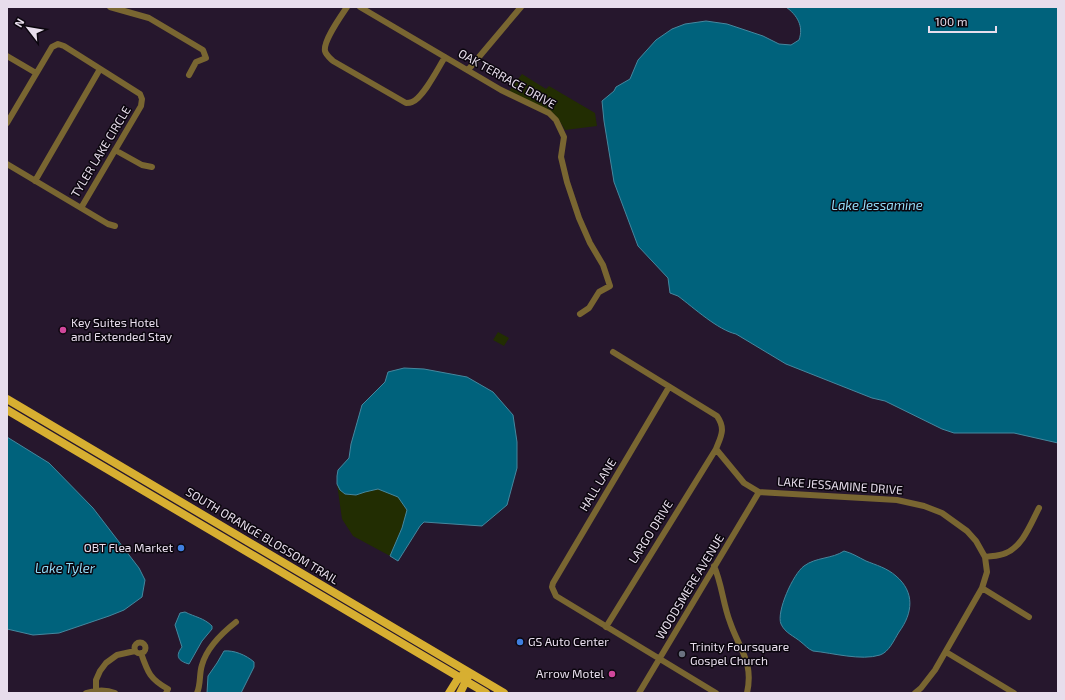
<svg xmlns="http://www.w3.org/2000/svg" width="1065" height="700" viewBox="0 0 1065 700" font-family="'Exo 2',sans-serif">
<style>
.green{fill:#222d02}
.water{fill:#00627c;stroke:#45879e}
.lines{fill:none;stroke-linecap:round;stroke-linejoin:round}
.minor{stroke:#796631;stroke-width:6}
.major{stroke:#d7af31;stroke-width:8}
.hotel-dot{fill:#d1479c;stroke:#0b060e;stroke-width:1.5}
.shop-dot{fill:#3f7fe0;stroke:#0b060e;stroke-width:1.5}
.worship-dot{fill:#6b7280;stroke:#0b060e;stroke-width:1.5}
.labels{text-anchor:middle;stroke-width:3;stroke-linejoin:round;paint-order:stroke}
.street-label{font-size:12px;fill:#e7ddec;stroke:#0b060e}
.poi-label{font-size:12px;fill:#e7ddec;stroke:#0b060e;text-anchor:start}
.water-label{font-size:13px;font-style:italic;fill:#93ddf9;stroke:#0b060e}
</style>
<rect width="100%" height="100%" fill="#26172d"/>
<path class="green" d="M522 74 546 89 549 86 595 113 597 126 565 130 559 120 553 113 509 91Z
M498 332 509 338 504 346 493 340Z
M337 484C347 506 363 488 378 489 381 489 396 495 398 497 402 500 404 506 407 510L402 528 390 556 353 536 342 519Z"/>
<path class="water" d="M786 7H1058V443L1014 433H954L942 429 885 401 872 398 786 364 736 334C718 330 694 308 678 296L670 293 668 278 638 246 614 182 604 121 602 101 614 91 616 87 630 79 638 60 656 40 672 29 685 24 706 21 727 24 763 36 779 44 791 45 799 40C804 26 797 15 786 7Z
M404 368 424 369 467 377 493 392 513 415 517 442V468L507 505 482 526 424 522 420 526 398 561 390 556 402 528 407 510 398 497 378 489 365 492 356 495 345 494 340 490 337 484V476L338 470 349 458 351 444 362 405 385 382 388 372Z
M7 437 49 463 93 508 139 568 145 580 142 597 124 610 109 616 59 633 33 635 7 629Z
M844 551C852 553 858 557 866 561 876 565 887 568 896 576 915 592 913 613 899 632 894 640 889 652 880 655 861 661 833 653 813 651 808 649 805 645 801 642 794 636 785 633 781 624 776 612 793 574 804 566 816 557 832 559 844 551Z
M185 612C195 617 204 618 212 626V629L202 641 189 664C178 661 175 656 182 647L175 625 180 613Z
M224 651C234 650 246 655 254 662V667L241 693H207L208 676 217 663Z"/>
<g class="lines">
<path class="minor" d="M110 7 149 18 203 50 206 58 196 62 189 75
M347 7C341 16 323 41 325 51 326 55 330 58 333 61L406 103C408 103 410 103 412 102 424 97 438 68 445 57
M360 7 501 90 549 113 556 120 564 137 561 157 567 182 579 218 590 243 603 265 610 286 599 292 589 308 580 314
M7 56 36 73
M468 70 521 7
M7 123 52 47 58 44 64 46 140 94 142 99 141 106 81 208
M115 150 142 165 152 167
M7 164 108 224 115 226
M35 181 100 69
M669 387 553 583 552 587 556 596 716 693
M716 449 744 483 759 492 897 500 924 506 942 513 967 531 976 541 985 557 987 572 982 588 935 670 921 688 915 693
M985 557C991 556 1000 556 1006 553 1023 546 1031 523 1039 508
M714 566C722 584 723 604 730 622 739 649 754 662 747 693
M982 588 1029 617
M606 627 716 449C721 436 726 429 717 416L613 352
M134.5 648a5.5 5.5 0 1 1 11 0a5.5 5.5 0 1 1-11 0Z
M946 652 1014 693
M141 653C148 673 150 679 168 689L166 693
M96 690V680L100 671 106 663 117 655 135 651
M86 693C96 690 105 689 115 693
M197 693C201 684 199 674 202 665 207 647 222 633 236 622
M639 693 759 492"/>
<path class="major" d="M7 399 504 693
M7 410 486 693
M449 693 459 677 463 675
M460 693 468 677"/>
</g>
<g class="hotel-dot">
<circle cx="63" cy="330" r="4"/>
<circle cx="612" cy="674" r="4"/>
</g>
<g class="shop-dot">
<circle cx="181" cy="548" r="4"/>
<circle cx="520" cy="642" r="4"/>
</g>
<circle class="worship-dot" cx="682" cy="654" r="4"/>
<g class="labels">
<g class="street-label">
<text transform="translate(507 79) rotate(29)" y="4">OAK TERRACE DRIVE</text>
<text transform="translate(101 152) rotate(-59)" y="4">TYLER LAKE CIRCLE</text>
<text transform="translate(598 485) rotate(-59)" y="4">HALL LANE</text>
<text transform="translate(840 486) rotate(4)" y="4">LAKE JESSAMINE DRIVE</text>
<text transform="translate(651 532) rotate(-58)" y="4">LARGO DRIVE</text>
<text transform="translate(262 536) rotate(31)" y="4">SOUTH ORANGE BLOSSOM TRAIL</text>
<text transform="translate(690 587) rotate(-59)" y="4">WOODSMERE AVENUE</text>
</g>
<g class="poi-label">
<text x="71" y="327">Key Suites Hotel<tspan x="71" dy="14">and Extended Stay</tspan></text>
<text x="173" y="552" text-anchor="end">OBT Flea Market</text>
<text x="528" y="646">GS Auto Center</text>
<text x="690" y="651">Trinity Foursquare<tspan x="690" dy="14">Gospel Church</tspan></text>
<text x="604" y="678" text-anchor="end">Arrow Motel</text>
</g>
<g class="water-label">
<text x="877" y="210">Lake Jessamine</text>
<text x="65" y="573">Lake Tyler</text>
</g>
</g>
<rect width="1065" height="700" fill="none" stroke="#e7ddec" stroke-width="16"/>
<g transform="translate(28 28) rotate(301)" stroke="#0b060e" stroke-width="3" paint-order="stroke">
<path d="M0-3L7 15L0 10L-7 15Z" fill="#e7ddec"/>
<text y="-6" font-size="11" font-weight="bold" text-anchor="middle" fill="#e7ddec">N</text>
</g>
<path d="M929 26v6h67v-6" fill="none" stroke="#e7ddec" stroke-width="2"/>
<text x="935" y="26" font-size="12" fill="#e7ddec" stroke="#0b060e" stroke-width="3" paint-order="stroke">100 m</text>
</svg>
